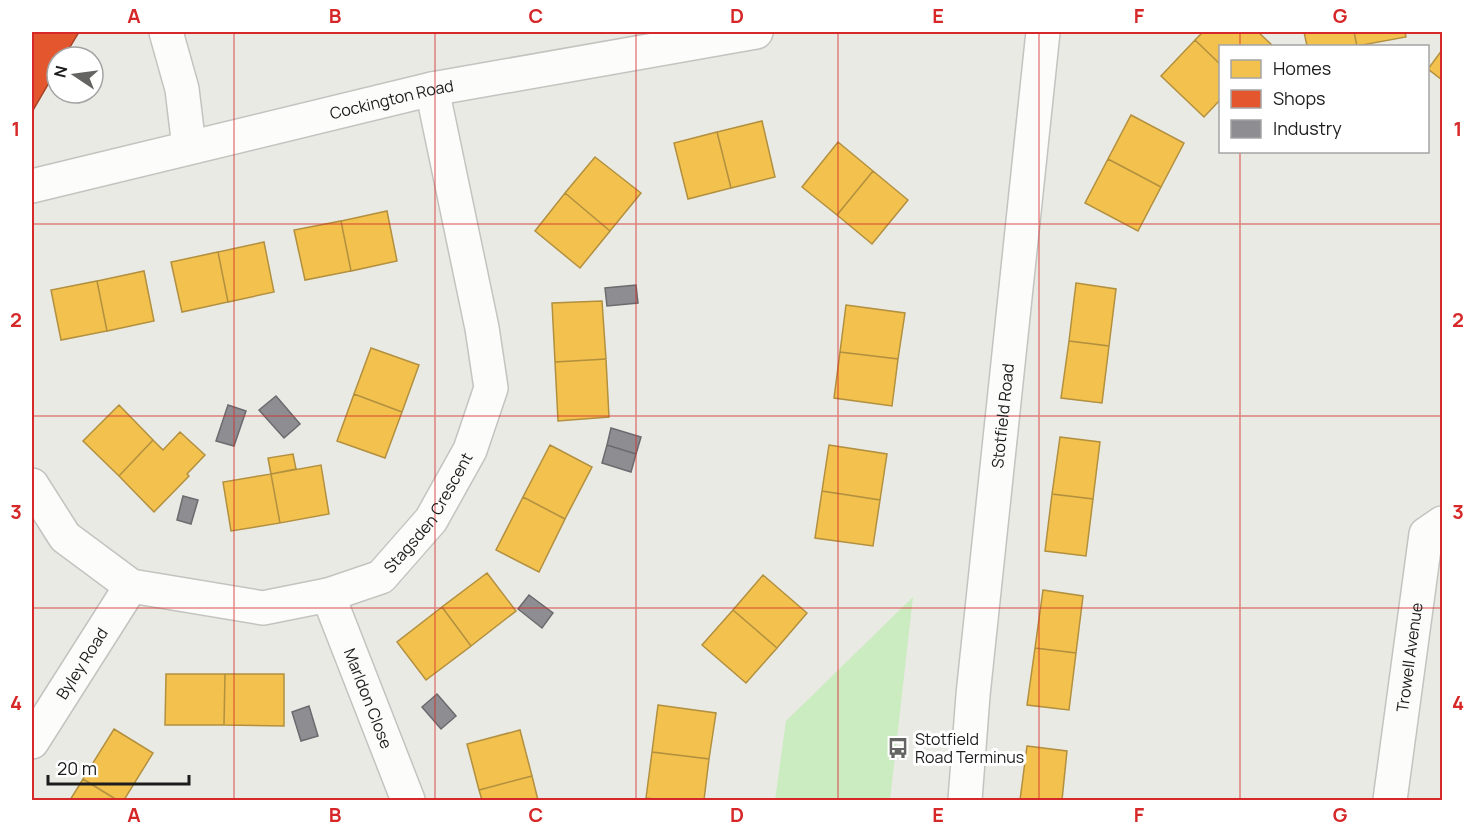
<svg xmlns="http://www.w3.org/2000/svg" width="1474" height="832" viewBox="0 0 1474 832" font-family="Manrope,sans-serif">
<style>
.grass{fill:#cbebc0}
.homes{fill:#f2c14e;stroke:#b2903f;stroke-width:1.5}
.shops{fill:#e4572e;stroke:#a84529;stroke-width:1.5}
.industry{fill:#8d8d92;stroke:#6b6b6f;stroke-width:1.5}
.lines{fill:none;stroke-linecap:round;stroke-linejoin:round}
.minor-casing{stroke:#c3c3c0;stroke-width:36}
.minor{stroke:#fcfcfb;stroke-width:33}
.grid{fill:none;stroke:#d62828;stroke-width:1.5;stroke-opacity:0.55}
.labels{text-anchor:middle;stroke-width:6;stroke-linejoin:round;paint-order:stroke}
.street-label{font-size:16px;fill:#1c1c1c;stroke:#fff}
.poi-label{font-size:16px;fill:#1c1c1c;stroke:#fff;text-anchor:start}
.neatline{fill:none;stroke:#d62828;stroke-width:2}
.grid-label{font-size:20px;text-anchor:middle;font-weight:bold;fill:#d62828}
</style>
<rect width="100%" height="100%" fill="#eaeae4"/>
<path class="grass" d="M913 597 890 800H775L786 721Z"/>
<path class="homes" d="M1203 32H1258L1273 46H1220V64L1195 40Z
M1304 32H1354L1357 46H1307Z
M1354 32H1405L1406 37 1357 46Z
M1195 40 1220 64V100L1204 117 1161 76Z
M1442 50V80L1428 69Z
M1131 115 1184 143 1161 187 1108 159Z
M762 121 775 177 731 188 717 132Z
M717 132 731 188 688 199 674 143Z
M838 142 873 171 837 215 802 187Z
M595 157 641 193 610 231 565 193Z
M1108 159 1161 187 1138 231 1085 203Z
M873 171 908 200 872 244 837 215Z
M565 193 610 231 580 268 535 231Z
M387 211 397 261 351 271 341 221Z
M341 221 351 271 305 280 294 230Z
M264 242 274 292 228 302 218 252Z
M218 252 228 302 182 312 171 262Z
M144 271 154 321 107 331 97 281Z
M97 281 107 331 61 340 51 290Z
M1076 283 1116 289 1109 346 1069 341Z
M602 301 606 359 555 362 552 303Z
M846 305 905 313 898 359 840 352Z
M1069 341 1109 346 1102 403 1061 398Z
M371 348 419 365 402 412 354 394Z
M840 352 898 359 892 406 834 398Z
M606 359 609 417 558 421 555 362Z
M354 394 402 412 385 458 337 441Z
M119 405 153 440 119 476 83 441Z
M180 432 205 455 187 474 189 476 154 512 119 476 153 440 163 450Z
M1060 437 1100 442 1093 499 1052 494Z
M550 445 592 467 565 519 523 497Z
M829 445 887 454 880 500 822 491Z
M293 454 296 469 271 474 268 458Z
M321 465 329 514 280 523 271 474Z
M271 474 280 523 231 531 223 482Z
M822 491 880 500 873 546 815 538Z
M1052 494 1093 499 1086 556 1045 551Z
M523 497 565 519 539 572 496 550Z
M487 573 516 611 471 646 442 607Z
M763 575 807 613 777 648 733 610Z
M1043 590 1083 596 1076 653 1035 648Z
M442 607 471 646 426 680 397 642Z
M733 610 777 648 746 683 702 645Z
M1035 648 1076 653 1069 710 1027 705Z
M166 674H225L224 725H165Z
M225 674H284V726L224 725Z
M658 705 716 713 709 759 652 752Z
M114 729 153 753 124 800H117L83 779Z
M520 730 532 776 479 790 467 744Z
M1027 746 1067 751 1062 800H1020Z
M652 752 709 759 704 800H664L646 798Z
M532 776 538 800H482L479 790Z
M83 779 117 800H70Z"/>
<path class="shops" d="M32 32H79L64 57H57V69L32 112Z"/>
<path class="industry" d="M636 285 638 303 607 306 605 288Z
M276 396 300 424 284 438 259 410Z
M228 405 246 411 234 446 216 441Z
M611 428 641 437 636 454 607 445Z
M607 445 636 454 631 472 602 463Z
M183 496 198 500 191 524 177 520Z
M529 595 553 613 542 628 518 609Z
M437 694 456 716 441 729 422 707Z
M309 706 318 736 301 741 292 712Z"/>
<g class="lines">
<defs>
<g id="minor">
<path d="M166 32 182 89 189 147"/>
<path id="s1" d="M32 186 432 89 756 32"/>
<path id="s2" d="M32 485 65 537 131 586 263 608 328 595 381 577 431 520 470 450 491 388 482 328 432 89"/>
<path id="s3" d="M328 595 408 800"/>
<path id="s4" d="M32 742 131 586"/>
<path id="s5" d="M965 800 973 695 1043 32"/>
<path id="s6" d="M1390 800 1426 534 1442 523"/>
</g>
</defs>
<use href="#minor" class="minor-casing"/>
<use href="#minor" class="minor"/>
</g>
<path class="grid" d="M234 32V800M435 32V800M636 32V800M838 32V800M1039 32V800M1240 32V46M1240 152V800M32 224H1442M32 416H1442M32 608H1442"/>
<defs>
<symbol id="bus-bare" viewBox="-9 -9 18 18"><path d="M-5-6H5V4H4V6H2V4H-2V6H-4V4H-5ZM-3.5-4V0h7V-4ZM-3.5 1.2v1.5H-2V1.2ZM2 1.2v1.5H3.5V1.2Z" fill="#646462" stroke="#fff" stroke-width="2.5" paint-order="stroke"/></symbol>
</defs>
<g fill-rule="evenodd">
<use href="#bus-bare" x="883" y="733" width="30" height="30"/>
</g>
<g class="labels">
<g class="street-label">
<text dy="6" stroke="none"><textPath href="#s1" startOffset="370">Cockington Road</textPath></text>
<text dy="6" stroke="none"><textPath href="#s5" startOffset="386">Stotfield Road</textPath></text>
<text dy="6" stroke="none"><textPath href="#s2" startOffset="480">Stagsden Crescent</textPath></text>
<text dy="6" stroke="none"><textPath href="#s6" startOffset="144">Trowell Avenue</textPath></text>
<text dy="6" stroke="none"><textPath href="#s4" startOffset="93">Byley Road</textPath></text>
<text dy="6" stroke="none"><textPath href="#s3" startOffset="111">Marldon Close</textPath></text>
</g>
<g class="poi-label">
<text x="915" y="745">Stotfield<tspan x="915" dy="18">Road Terminus</tspan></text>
</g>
</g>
<rect width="1474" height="832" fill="none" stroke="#ffffff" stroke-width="66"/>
<rect x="1219" y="45" width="210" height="108" fill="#ffffff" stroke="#a4a4a4" stroke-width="1.5"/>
<rect x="1231" y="60" width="30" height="18" fill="#f2c14e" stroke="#a4a4a4" stroke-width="1.5"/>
<text x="1273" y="75" font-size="18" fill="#1c1c1c">Homes</text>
<rect x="1231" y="90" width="30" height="18" fill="#e4572e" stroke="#a4a4a4" stroke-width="1.5"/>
<text x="1273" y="105" font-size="18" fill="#1c1c1c">Shops</text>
<rect x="1231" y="120" width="30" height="18" fill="#8d8d92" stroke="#a4a4a4" stroke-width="1.5"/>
<text x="1273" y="135" font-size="18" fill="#1c1c1c">Industry</text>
<g transform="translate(75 75) rotate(283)"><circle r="28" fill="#ffffff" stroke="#a4a4a4" stroke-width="1.5"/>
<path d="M0-4.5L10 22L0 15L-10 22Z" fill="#646462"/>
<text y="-9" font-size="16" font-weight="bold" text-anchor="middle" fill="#1c1c1c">N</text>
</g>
<path d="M48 775v9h141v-9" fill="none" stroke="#1c1c1c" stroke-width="3"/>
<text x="57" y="775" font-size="18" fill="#1c1c1c" stroke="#ffffff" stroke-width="4.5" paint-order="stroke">20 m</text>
<rect x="33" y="33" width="1408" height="766" class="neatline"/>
<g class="grid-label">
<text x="134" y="23">A</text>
<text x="335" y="23">B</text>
<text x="536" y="23">C</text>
<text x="737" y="23">D</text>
<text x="938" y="23">E</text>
<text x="1139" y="23">F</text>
<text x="1340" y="23">G</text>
<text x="16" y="136">1</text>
<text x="1458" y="136">1</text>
<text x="16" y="327">2</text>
<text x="1458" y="327">2</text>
<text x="16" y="519">3</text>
<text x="1458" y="519">3</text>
<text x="16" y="710">4</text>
<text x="1458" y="710">4</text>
<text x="134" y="822">A</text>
<text x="335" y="822">B</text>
<text x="536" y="822">C</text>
<text x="737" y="822">D</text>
<text x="938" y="822">E</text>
<text x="1139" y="822">F</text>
<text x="1340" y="822">G</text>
</g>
</svg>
